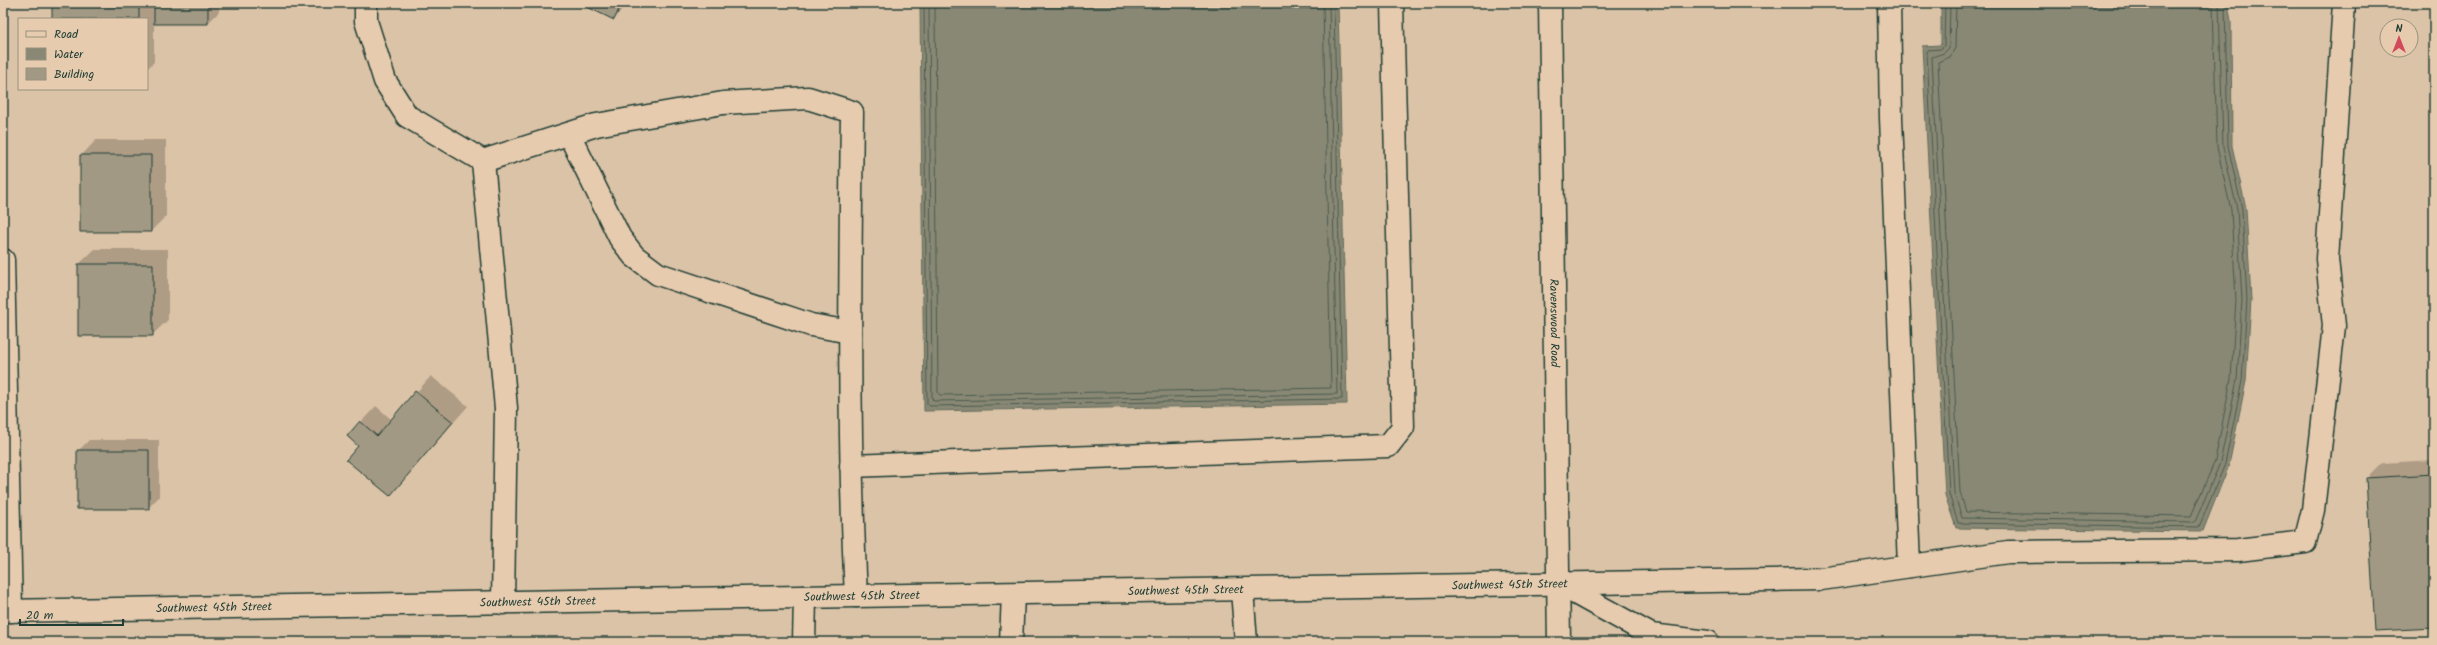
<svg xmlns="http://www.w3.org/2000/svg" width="2437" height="645" viewBox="0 0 2437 645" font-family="Kalam,sans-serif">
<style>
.water{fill:#898874;stroke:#5f6a5a}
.shadow{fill:#0003}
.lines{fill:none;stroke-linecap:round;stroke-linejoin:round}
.shore{stroke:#495b4e;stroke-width:1}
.building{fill:#a19983;stroke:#1f3d34}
.minor-casing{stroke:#1f3d34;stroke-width:25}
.minor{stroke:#e7cbae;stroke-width:22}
.labels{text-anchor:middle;stroke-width:3.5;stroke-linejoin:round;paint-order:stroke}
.street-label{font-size:12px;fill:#1f3d34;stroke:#e7cbae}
</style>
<rect width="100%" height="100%" fill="#dbc3a7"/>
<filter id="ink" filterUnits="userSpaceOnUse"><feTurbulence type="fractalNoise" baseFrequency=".025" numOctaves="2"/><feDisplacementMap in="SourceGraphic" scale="8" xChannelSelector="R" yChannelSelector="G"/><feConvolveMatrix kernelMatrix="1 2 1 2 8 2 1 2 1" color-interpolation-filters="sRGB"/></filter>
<g filter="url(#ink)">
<path class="water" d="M920 3H1338L1347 404 924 411Z
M1941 3H2228L2231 21 2232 146 2246 208 2251 300 2246 381 2229 465 2203 531 1956 528 1945 495 1922 46 1941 45Z"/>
<path class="shadow" d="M53 3H219V12L208 23H154V62L147 69V19H53Z
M580 3H627L614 19Z
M96 140H166V216L151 231 81 156Z
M95 249H168V320L152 335 79 264Z
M431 376 468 406 390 495 360 446 348 436 376 406 392 420Z
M89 440H159V497L148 508 78 451Z
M2434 460V627L2367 478 2382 463Z"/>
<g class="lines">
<path class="shore" d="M924 3 927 404 930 406 1342 399 1334 3
M929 3 932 399 934 401 1337 394 1329 3
M935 3 938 393 940 395 1331 388 1323 3
M1945 3 1944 46 1941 49 1928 50 1927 52 1949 494 1958 523 2199 527 2225 464 2242 381 2247 300 2242 209 2228 146 2225 3
M1950 3 1949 48 1944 53 1932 57 1954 493 1962 518 2195 522 2220 463 2237 380 2242 300 2237 209 2223 147 2219 3
M1956 3 1955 48 1950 57 1938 62 1960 492 1966 512 2191 516 2215 461 2231 379 2236 300 2231 210 2217 147 2213 3"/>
</g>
<path class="building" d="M52 3H107V6H139V19H52Z
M154 3H208V24H154Z
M579 3H622L614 20Z
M80 155H151V232H80Z
M78 264H153V336H78Z
M415 391 453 422 390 496 346 460 358 446 347 436 360 421 377 436Z
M77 450H149V509H77Z
M2434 474V628L2375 631 2366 478Z"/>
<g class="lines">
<defs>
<g id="minor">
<path d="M366 3V21L385 81 407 116 483 161 506 408 503 603"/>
<path id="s1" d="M1550 3 1559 642"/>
<path d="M1889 3 1891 118 1909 566"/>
<path d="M569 134 620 238 634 256 658 274 811 325 850 332"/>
<path d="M483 161 596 125 723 103 808 98 852 112C850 273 848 435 856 596"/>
<path d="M3 260 11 611"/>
<path d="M851 466 1388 446 1403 427 1392 3"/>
<path d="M1559 584 1651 635 1708 642"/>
<path d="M1242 590 1246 642"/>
<path id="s2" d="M3 611 1821 579 2008 552 2238 550 2305 542 2313 510 2334 326 2327 259 2344 3"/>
<path d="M804 642 805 597"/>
<path d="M1011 642 1013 594"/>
</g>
</defs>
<use href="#minor" class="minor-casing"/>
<use href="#minor" class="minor"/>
</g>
</g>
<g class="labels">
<g class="street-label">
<text dy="4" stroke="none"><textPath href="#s1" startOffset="320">Ravenswood Road</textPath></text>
<text dy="4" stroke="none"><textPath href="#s2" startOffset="1507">Southwest 45th Street</textPath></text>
<text dy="4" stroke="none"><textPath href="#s2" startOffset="1183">Southwest 45th Street</textPath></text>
<text dy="4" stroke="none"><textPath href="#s2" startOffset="859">Southwest 45th Street</textPath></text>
<text dy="4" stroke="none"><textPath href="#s2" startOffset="535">Southwest 45th Street</textPath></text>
<text dy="4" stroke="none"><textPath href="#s2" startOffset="211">Southwest 45th Street</textPath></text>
</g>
</g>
<rect width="2437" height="645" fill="none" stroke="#e7cbae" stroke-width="16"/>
<rect x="8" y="8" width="2421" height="629" fill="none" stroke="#1f3d34" stroke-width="1.5" filter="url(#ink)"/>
<rect x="18" y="18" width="130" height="72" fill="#e7cbae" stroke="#97927d"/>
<rect x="26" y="31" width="20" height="6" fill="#e7cbae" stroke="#97927d"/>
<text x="54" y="38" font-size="12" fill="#1f3d34">Road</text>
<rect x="26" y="48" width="20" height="12" fill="#898874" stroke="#97927d"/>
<text x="54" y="58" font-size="12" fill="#1f3d34">Water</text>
<rect x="26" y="68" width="20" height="12" fill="#a19983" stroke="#97927d"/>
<text x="54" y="78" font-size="12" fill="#1f3d34">Building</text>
<g transform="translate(2399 38)"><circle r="19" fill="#e7cbae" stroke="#97927d"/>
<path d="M0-3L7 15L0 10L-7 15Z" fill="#d1495b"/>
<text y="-6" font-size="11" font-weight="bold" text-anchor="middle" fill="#1f3d34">N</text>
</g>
<path d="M20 619v6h103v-6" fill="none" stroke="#1f3d34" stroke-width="2"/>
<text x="26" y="619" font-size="12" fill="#1f3d34" stroke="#e7cbae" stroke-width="3" paint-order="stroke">20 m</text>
</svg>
